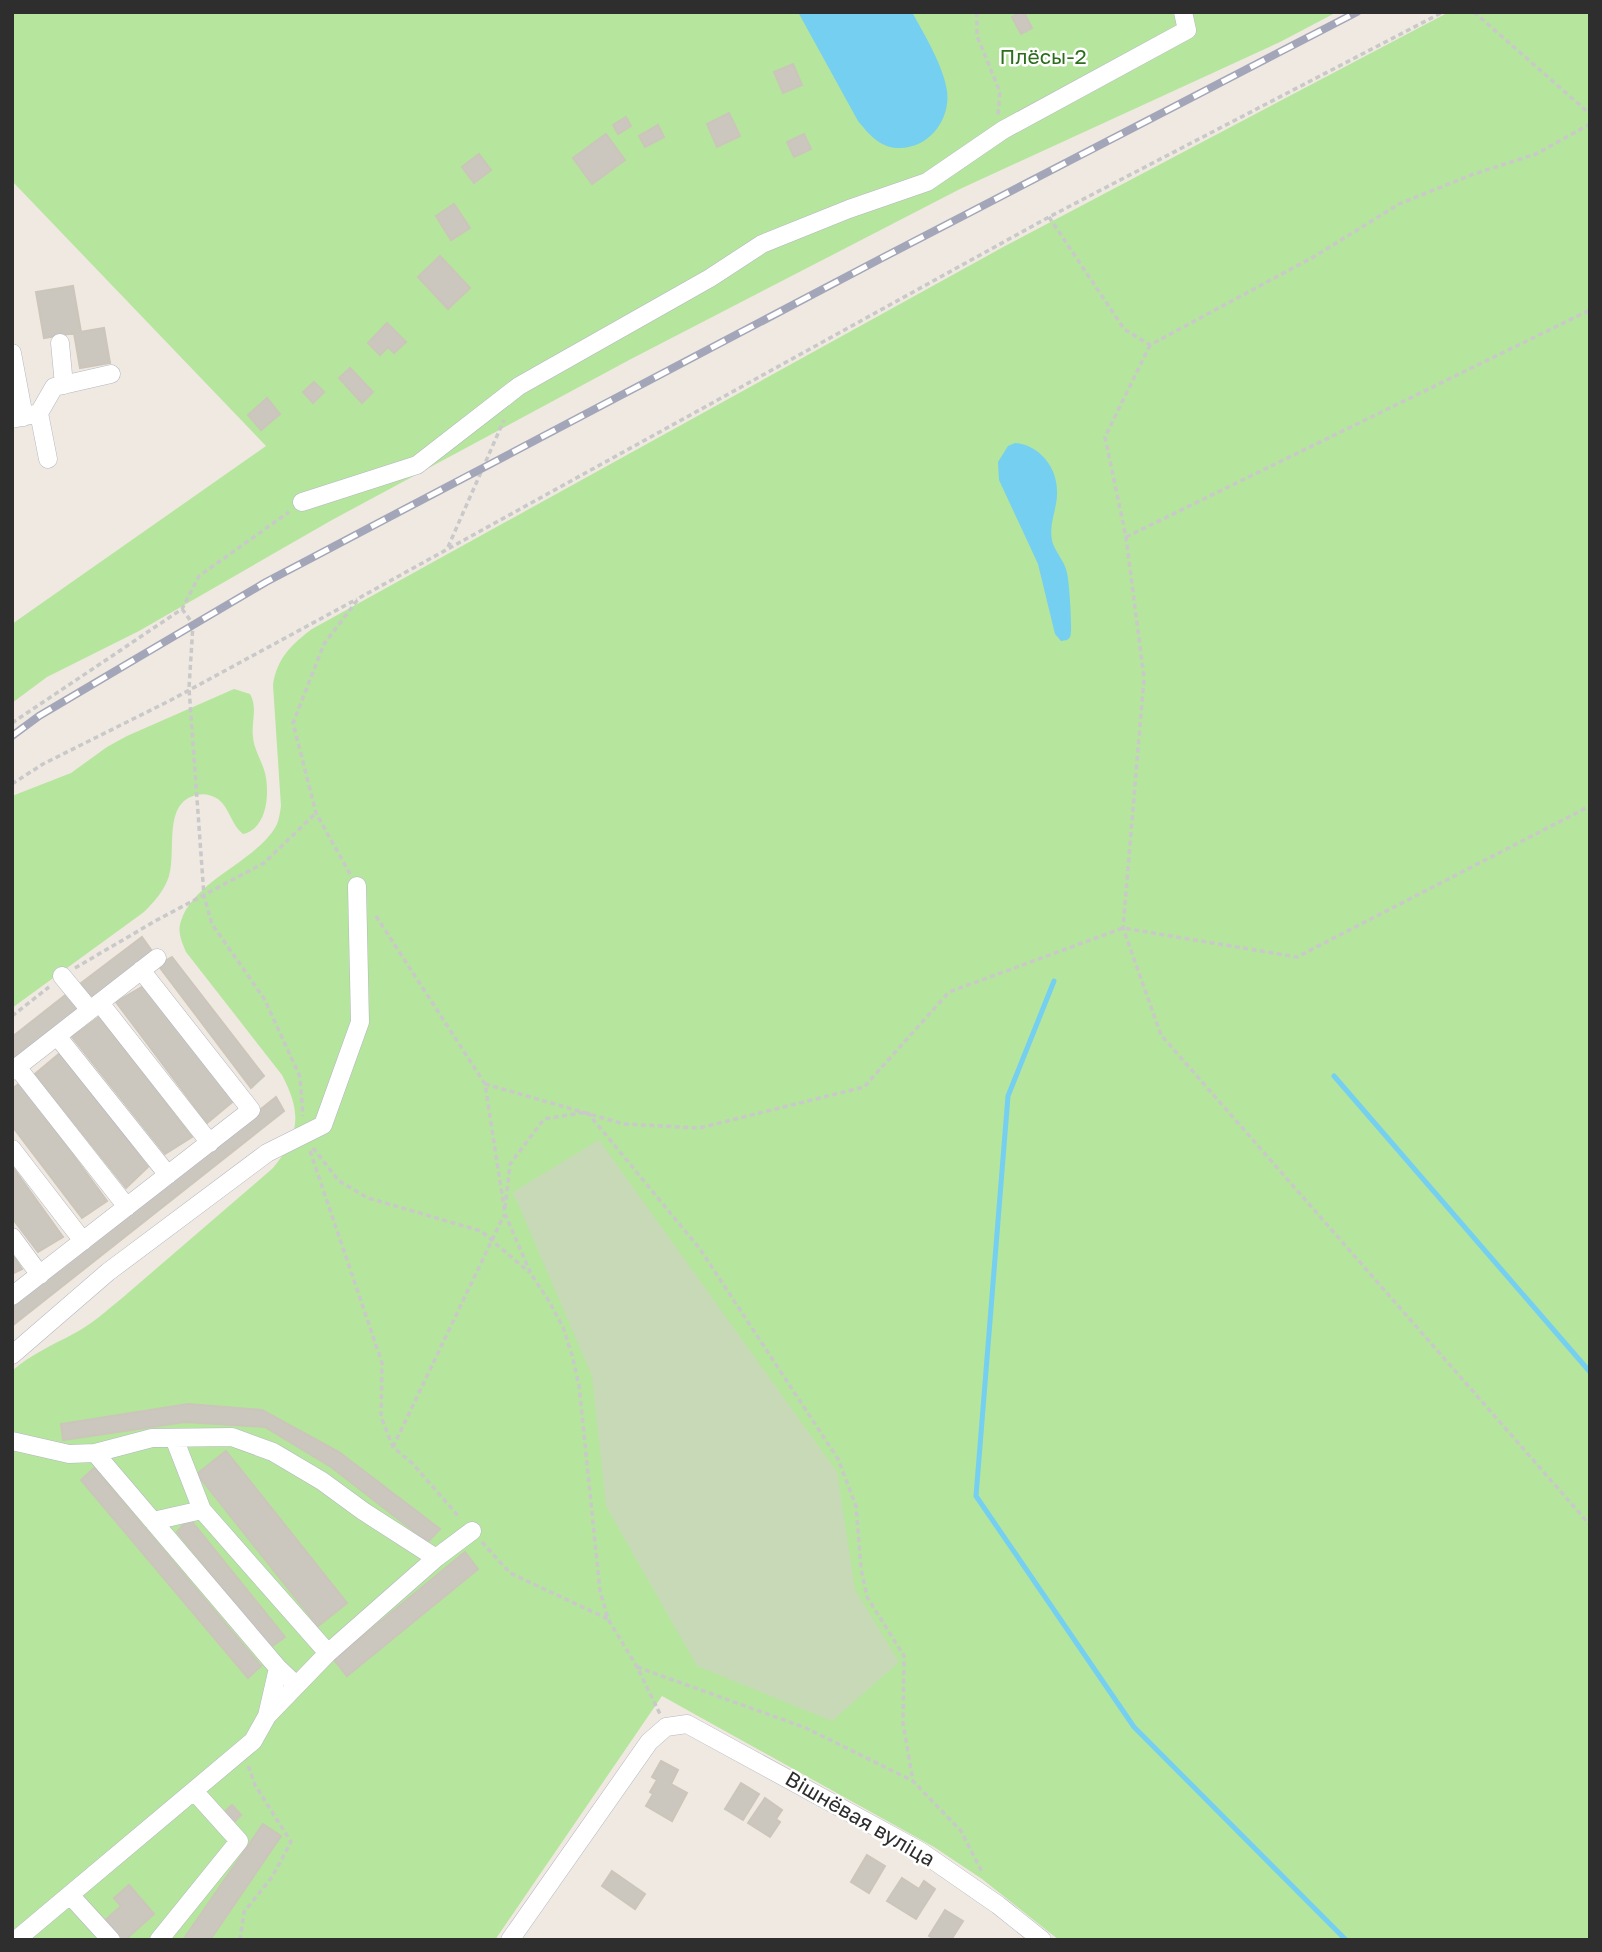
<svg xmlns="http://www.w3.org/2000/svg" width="1602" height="1952" viewBox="0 0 1602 1952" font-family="'Golos Text',sans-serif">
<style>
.green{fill:#b6e59e}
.cemetery{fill:#c8d9b8}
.water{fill:#75cff0}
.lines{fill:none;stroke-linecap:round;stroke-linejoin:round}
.stream{stroke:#75cff0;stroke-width:5}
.building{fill:#cbc7bf;stroke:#cbc5ba;stroke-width:2}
.minor-casing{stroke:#b4b7c1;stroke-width:19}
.path{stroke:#c9c9c9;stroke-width:3.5;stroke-dasharray:5 3.5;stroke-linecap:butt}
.minor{stroke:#fff;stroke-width:18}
.rail-casing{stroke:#a3a6b8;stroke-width:8}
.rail{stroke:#fff;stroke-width:5;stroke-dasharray:16;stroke-linecap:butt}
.labels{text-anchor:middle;stroke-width:5;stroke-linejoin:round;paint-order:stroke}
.park-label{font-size:21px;fill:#2c6e1b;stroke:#fff}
.street-label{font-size:21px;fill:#2e2e2e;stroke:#fff}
</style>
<rect width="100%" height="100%" fill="#efe9e1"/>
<path class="green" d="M12 12H1337L1280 42 960 189 631 359 332 520 139 631 47 677 12 703V624L266 446 12 181Z
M1449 12H1590V1940H1059L982 1879 934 1847 662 1696 495 1940H12V1371C31 1354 53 1345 75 1333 92 1324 106 1311 121 1299L273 1168C300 1135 302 1113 282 1075L186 952C182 942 177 932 181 921 194 880 256 862 276 826 279 821 280 812 281 806L273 685C277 658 292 644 312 629L1005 246Z
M234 689 250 694C258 708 251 722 253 737 254 750 262 761 265 773 270 794 267 829 243 834 231 825 230 808 218 799 211 795 204 793 197 795 162 802 177 851 169 876 164 891 155 901 144 912L12 1008V796L71 773 107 747 127 736Z"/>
<path class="cemetery" d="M599 1140 837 1472 855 1590 899 1662 832 1721 697 1666 606 1506 592 1376 513 1192Z"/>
<path class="water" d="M798 12H912C924 34 944 67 947 91 951 120 928 150 897 148 879 147 868 133 858 121Z
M1015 443C1039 445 1057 467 1057 491 1058 509 1047 525 1053 544 1057 554 1065 562 1067 573 1069 579 1073 633 1070 637 1067 641 1066 640 1061 641L1055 634 1038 564 999 480 998 462 1008 446Z"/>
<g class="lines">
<path class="stream" d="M1054 981 1008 1096 976 1496 1134 1727 1346 1940
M1334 1076 1590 1372"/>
</g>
<path class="building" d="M1020 12H1024L1032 28 1021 34 1012 17Z
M793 64 802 85 783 93 774 72Z
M729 113 740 136 717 147 707 124Z
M626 117 631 126 618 134 613 125Z
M658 125 664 137 645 147 639 136Z
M606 134 625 160 592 184 573 158Z
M804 134 811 149 794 157 787 142Z
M479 154 491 170 474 183 462 167Z
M454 204 470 228 451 240 436 216Z
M440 256 470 288 448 309 418 277Z
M73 286 81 332 44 338 36 292Z
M387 323 406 342 394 353 388 347 380 355 368 343Z
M104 328 110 363 80 368 74 333Z
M350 368 373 392 362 403 339 378Z
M314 382 324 392 313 403 303 392Z
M267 398 280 414 261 430 248 415Z
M142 937 152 951 94 1000 80 984Z
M172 957 264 1076 251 1088 158 965Z
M145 985 237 1098 207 1123 116 1002Z
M68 993 78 1008 12 1060V1037Z
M99 1017 192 1137 165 1154 72 1037Z
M60 1053 148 1167 126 1188 35 1074Z
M20 1083 107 1201 82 1218 12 1126V1089Z
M276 1097 284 1111 12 1326V1307Z
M12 1166 63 1237 38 1252 12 1218Z
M12 1254 22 1269 12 1274Z
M188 1404 262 1410 339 1452 440 1529 428 1542 331 1467 265 1427 185 1422 63 1440 61 1424Z
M226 1451 347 1603 318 1626 197 1474Z
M94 1468 261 1666 248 1678 81 1480Z
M189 1518 285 1637 271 1647 177 1532Z
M465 1552 478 1569 347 1676 334 1660Z
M661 1761 678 1770 671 1784 687 1793 672 1821 646 1806 653 1794 650 1792 657 1780 652 1777Z
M741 1783 759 1794 743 1820 725 1809Z
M765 1798 782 1810 776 1819 780 1822 770 1837 748 1823Z
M232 1805 241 1815 229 1827 219 1817Z
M263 1824 281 1836 210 1940H183Z
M867 1855 885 1866 869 1893 851 1882Z
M612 1871 645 1894 635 1909 602 1886Z
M902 1878 919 1889 924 1881 935 1889 916 1919 887 1901Z
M129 1885 154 1914 125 1940H115L101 1924 121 1906 114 1898Z
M945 1910 963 1921 951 1940H936L929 1936Z"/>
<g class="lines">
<defs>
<path id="minor" d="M60 343 64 385
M12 353 24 417
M39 413 48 459
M12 419 39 413 54 387 111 374
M302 502 417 465 519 386 710 278 762 244 849 209 927 182 1003 130 1187 30 1183 12
M62 976 90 1010
M100 1003 210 1143
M57 1036 168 1175
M17 1067 127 1207
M12 1071 157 958
M12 1149 83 1241
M12 1237 40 1275
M12 1296 251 1110 141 970
M12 1355 108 1272 267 1153 323 1125 360 1022 357 886
M174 1438 202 1510
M12 1441 69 1454 95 1453 152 1438 232 1437 273 1452 322 1481 363 1511 436 1558 472 1531
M95 1453 278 1668 296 1685
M153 1521 202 1510 328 1653
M268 1715 328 1653 436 1558
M70 1895 111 1940
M16 1940 253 1741 267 1716 278 1668
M159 1940 239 1841 194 1791
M510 1940 649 1742 666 1727 687 1724 920 1851 998 1905 1042 1940"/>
</defs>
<use href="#minor" class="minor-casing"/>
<path class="path" d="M977 12V36L1000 92 998 115
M1474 12 1590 114
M1049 217 1124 329 1150 345 1317 255 1399 204 1471 175 1536 154 1590 124
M1150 345 1105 437 1126 537 1144 678 1123 928 1161 1035 1590 1525
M1126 537 1590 310
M448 547 504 420
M182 609 193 624 189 688 204 896 212 924 265 1000 300 1077 303 1116
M12 723 182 609 199 576 289 512
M12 784 43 764 171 700 357 599
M350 874 316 813 293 723 324 644 359 598 1049 217 1443 12
M376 916 485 1084 505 1214 531 1274 549 1301 563 1327 572 1355 579 1385 600 1591 608 1619 637 1667 660 1714
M75 968 157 920 264 863 316 813
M12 1016 49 987
M485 1084 624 1124 699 1128 864 1087 949 992 1123 928 1297 957 1590 806
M313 1148 339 1181 368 1198 481 1231 530 1273
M310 1151 382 1363 381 1417 393 1447 412 1463 460 1518
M505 1208 510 1164 544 1119 587 1112 700 1249 838 1459 856 1506 861 1568 867 1597 904 1656 903 1723 913 1781
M393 1447 504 1215
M482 1542 510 1573 608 1619
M637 1667 806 1728 913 1781 961 1831 982 1872
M240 1940 244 1912 272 1877 291 1842 255 1785 248 1765"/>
<use href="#minor" class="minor"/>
<defs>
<path id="rail" d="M12 736 39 716 266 582 882 258 1357 12"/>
</defs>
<use href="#rail" class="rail-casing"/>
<use href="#rail" class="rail"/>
</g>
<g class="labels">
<g class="park-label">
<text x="1043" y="64">Плёсы-2</text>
</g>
<g class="street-label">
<text transform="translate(860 1819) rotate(30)" y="7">Вішнёвая вуліца</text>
</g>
</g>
<rect width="1602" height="1952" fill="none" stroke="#2e2e2e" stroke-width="28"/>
</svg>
